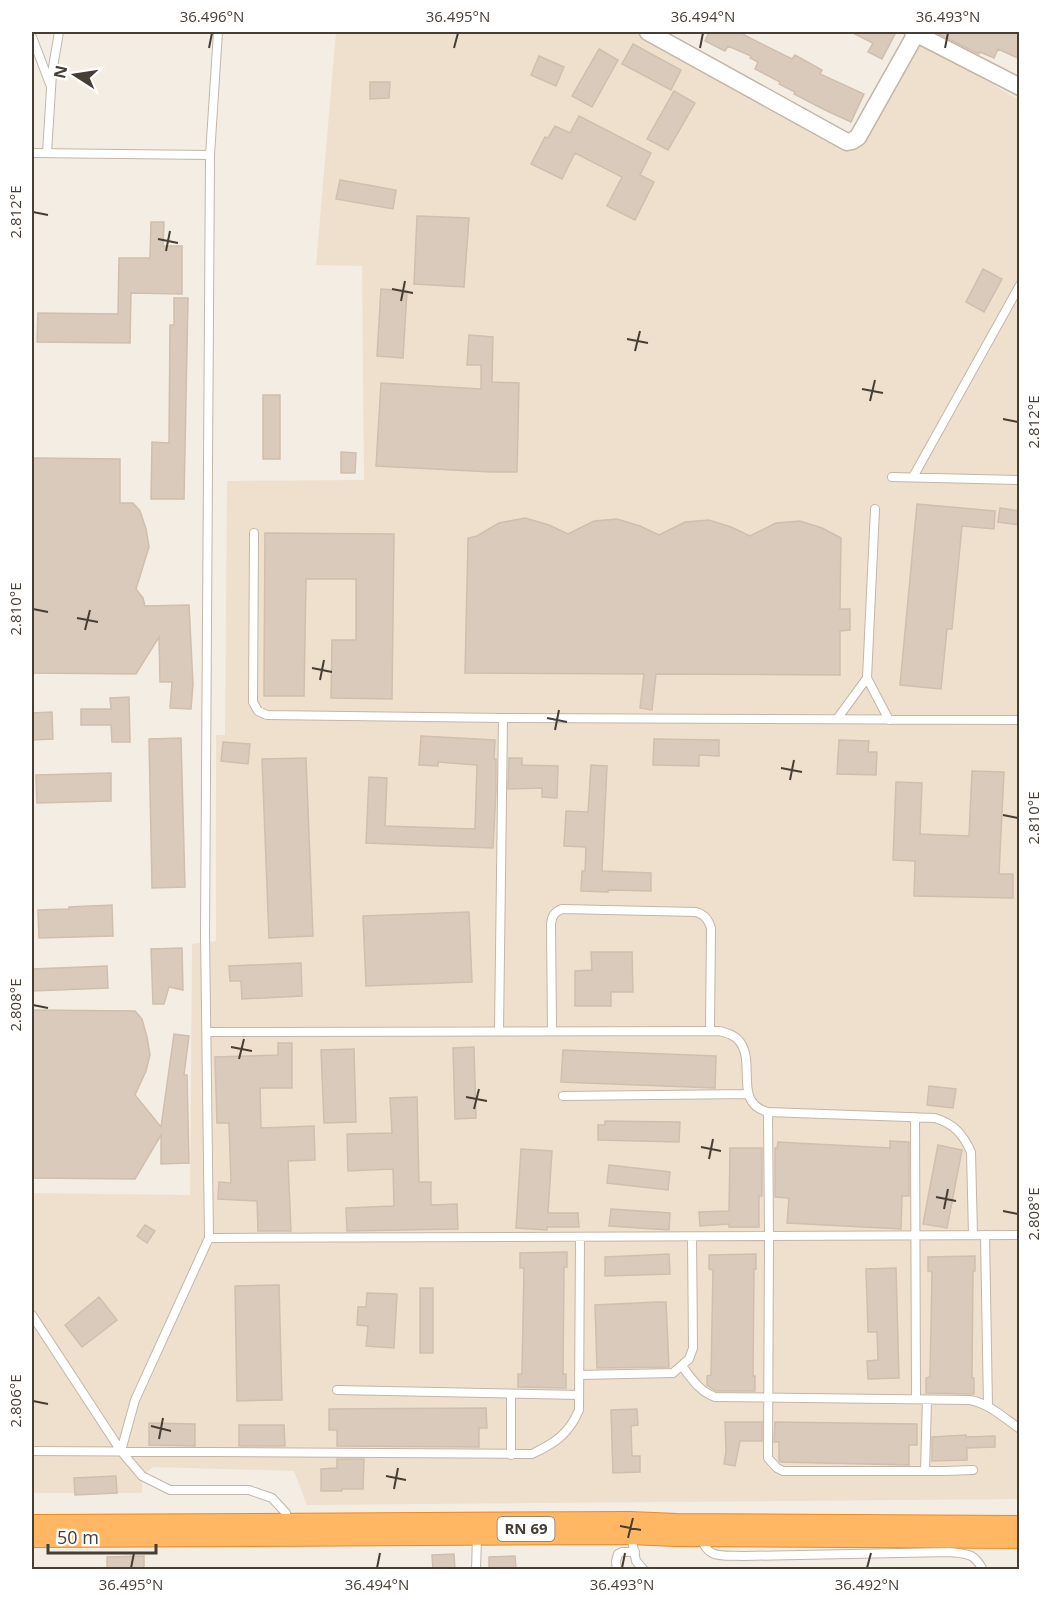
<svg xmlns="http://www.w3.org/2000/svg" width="1051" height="1601" viewBox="0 0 1051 1601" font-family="'Open Sans',sans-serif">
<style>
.education{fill:#eee0cd}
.building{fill:#d9cabc;stroke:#d1beac;stroke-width:1.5}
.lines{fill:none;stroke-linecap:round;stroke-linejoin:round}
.lane-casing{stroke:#c3b6a9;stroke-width:10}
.street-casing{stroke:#c3b6a9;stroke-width:19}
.highway-casing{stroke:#e98a29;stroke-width:34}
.lane{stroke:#fff;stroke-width:8}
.street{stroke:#fff;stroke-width:16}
.highway{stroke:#ffb764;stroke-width:32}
.ticks{fill:none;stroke:#463d34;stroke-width:2}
.labels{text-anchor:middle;stroke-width:5;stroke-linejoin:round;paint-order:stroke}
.shield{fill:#fff;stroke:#7e7771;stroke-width:1.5}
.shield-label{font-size:15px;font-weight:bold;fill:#463d34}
.neatline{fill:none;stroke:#463d34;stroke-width:2}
.ticks-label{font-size:15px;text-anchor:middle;fill:#463d34}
</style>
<rect width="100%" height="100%" fill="#f4ede4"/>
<path class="education" d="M336 32H634L856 149 916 39 1019 100V1499L307 1505 294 1471 153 1467 142 1476V1493H32V1193L190 1195 192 944 216 941V735H225L227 481 364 480 362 266 316 265Z"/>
<path class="building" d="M709 32H745L744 35 792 59 795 55 822 70 820 74 864 94 851 122 823 109 794 94 795 92 779 84 780 82 755 69 758 62 750 58 751 56 728 46 725 51 705 41Z
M851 32H896L882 59 868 52 873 43Z
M935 32H1020V59L998 49 994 58 980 52 979 54Z
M633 44 681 70 671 90 622 64Z
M599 49 618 60 592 107 572 96Z
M539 56 564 67 556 86 531 75Z
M370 82H390L389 98 370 99Z
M674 91 695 103 668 150 647 139Z
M579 116 651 153 640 175 654 182 635 220 607 206 622 177 575 153 562 179 531 164 545 137 548 138 555 126 570 133Z
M340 180 396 190 393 209 336 199Z
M417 216 469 218 464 287 414 284Z
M151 222H164L163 246H182V294L131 293 130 343 37 342 38 313 118 314 119 258H150Z
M983 269 1002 279 984 312 966 302Z
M381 289 407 291 403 358 377 356Z
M174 298H188L184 499H151L152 442 169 443 170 325H174Z
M469 335 493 337 492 382 519 383 517 472H492L376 466 381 383 481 389V365H467Z
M263 395H280V459H263Z
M341 452 356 453 355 473H341Z
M32 458 120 459V503H133L140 511 146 529 149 547 136 589 143 598 145 606 189 605 193 684 191 709 170 708 172 682H160L159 637 136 674 32 673Z
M917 504 995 511 994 529 962 526 952 629H947L941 689 900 685Z
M1000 508 1020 511V525L998 522Z
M525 518 549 525 568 534 594 521 617 519 640 526 659 535 685 522 709 520 731 527 750 536 776 523 800 521 822 528 841 538 840 609H850V630L840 631V675L656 674 652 710 640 708 644 674 465 673 468 538 477 536 499 523Z
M265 533 394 534 392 699 331 698 332 640H356V579H306L304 696H264Z
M129 697 130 742H112L111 725H81V709H111L110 698Z
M52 712 53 739 32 740V713Z
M421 736 495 740 494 759H496V789L493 848 366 843 369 777 387 778 385 826 475 829 477 765 438 762V766L419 765Z
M181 738 185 887 152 888 149 739Z
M654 739 719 740V756L699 755V766L653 765Z
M839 740 869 741 868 752H877L876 775 837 774Z
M223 742 250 744 248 764 221 761Z
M306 758 313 936 269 938 262 759Z
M509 758H522V765L558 766 557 798 542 797V788L508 789Z
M591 765 607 766 602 871 651 873V891L608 890V892L581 891 582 871H585L586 847 564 846 566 811 588 812Z
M972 771 1004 772 999 874H1013V898L914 896 915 861 893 860 896 782 922 783 920 834 969 836Z
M111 773V801L37 803 36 775Z
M112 905 113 936 39 938 38 910 69 909V907Z
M469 912 472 982 366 986 363 916Z
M182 948 183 990 169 987 164 1004H153L151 949Z
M591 952H632L633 992H611V1006H575V971L592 970Z
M301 963 302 996 242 999 241 981H230L229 966Z
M107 966 108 988 32 991V969Z
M32 1010 135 1011 142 1019 147 1037 150 1055 146 1071 135 1095 161 1127 174 1034 189 1036 184 1075H187L189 1163 161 1164V1135L135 1179 32 1178Z
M278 1043H292V1088H260L261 1128 314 1126 315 1160 288 1161 291 1231H258L257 1201 218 1199 219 1182 231 1183 229 1123H217L215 1057 278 1055Z
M474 1047 476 1118 455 1119 453 1048Z
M354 1049 356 1122 324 1123 321 1050Z
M563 1050 716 1056 715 1088 561 1082Z
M929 1086 956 1089 953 1108 927 1105Z
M417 1097 419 1182H431V1205L457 1204 458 1229 347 1231 346 1208 394 1206 393 1169 348 1171 347 1134 392 1133 390 1098Z
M605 1121 680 1122 679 1142 598 1140V1125H605Z
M890 1141 909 1142V1196H902L901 1229 787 1223 789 1198 775 1197V1148H777L778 1142 890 1148Z
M938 1145 962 1150 947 1228 923 1224Z
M730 1148H762V1196H759V1227H729V1224L700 1226 699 1212 729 1211Z
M521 1149 552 1151 548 1213H578L579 1227H547V1230L516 1228Z
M609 1165 670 1172 668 1190 607 1183Z
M611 1209 670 1213 669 1230 609 1226Z
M145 1225 155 1231 147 1243 137 1236Z
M567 1252V1267H564L563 1374H566V1388L518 1387V1374H522L524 1268H520V1253Z
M669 1254 670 1274 605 1276V1257Z
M756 1254V1269H754L753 1376H755V1391H716L707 1385V1376L711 1375 713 1270 709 1269V1255Z
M975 1256V1271H973L972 1378H974V1394L926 1393V1378L930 1377 932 1272 928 1271V1257Z
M896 1268 899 1378 868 1379 867 1361 878 1360 877 1332H868L866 1269Z
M279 1285 282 1400 237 1401 235 1286Z
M420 1288H433V1353H420Z
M367 1293 397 1294 394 1348 366 1346 368 1326 357 1325 358 1307H366Z
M99 1297 117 1320 82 1347 65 1325Z
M657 1302H666L669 1367 597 1368 595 1305Z
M486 1408 487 1428H479V1447L337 1446V1430H329V1409Z
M637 1409 638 1425 631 1426 632 1456H640V1472L613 1473 611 1410Z
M725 1422H762V1441H740L735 1466 724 1464 726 1451Z
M775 1422 917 1424V1445H909V1465L780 1462 779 1460V1442H774Z
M149 1423 195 1424V1446L149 1445Z
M239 1425H284L285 1446H239Z
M966 1435V1437L995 1436V1447L967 1448V1460L932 1461V1437Z
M337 1459H364L363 1489H342V1491H321V1469L337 1468Z
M116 1476 117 1493 75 1495 74 1478Z
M454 1554 455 1569H433L432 1555Z
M144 1556V1568L107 1569V1557Z
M515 1556 516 1569H489V1557Z"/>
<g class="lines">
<defs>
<path id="lane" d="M32 37 50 84
M32 153 210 155
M47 153 52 73 59 32
M892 477 1020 480
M913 477 1020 285
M875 509 867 678 889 720
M254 533 253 702 258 711 267 715 503 718 1020 720
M837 719 867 678
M499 1031 503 718
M552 1031 551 924C552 916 554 912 562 909L696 912C705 915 708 919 711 928L710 1030
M207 1032 719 1031C727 1033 735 1035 740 1042 756 1064 733 1103 768 1112L935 1118C954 1124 963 1134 971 1152L973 1235
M563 1096 748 1094
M768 1112 769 1237 768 1458 777 1468 783 1471H944L973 1470
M915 1117 916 1399
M985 1235 988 1406
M209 1238 1020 1235
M32 1315 121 1451 142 1476 170 1490H249L272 1498 286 1513
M682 1366C692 1379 699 1391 715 1397L970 1400C990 1404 1004 1418 1020 1429
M579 1375 673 1373 689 1359 693 1348 692 1237
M337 1390 579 1395
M511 1394V1455
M32 1451 532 1454C555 1443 569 1434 579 1410L580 1237
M121 1451 135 1400 209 1238 205 934 210 155 218 32
M925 1471 927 1400
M631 1535 636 1561 644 1570
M700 1536C708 1560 721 1555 744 1556L950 1552C968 1554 974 1553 983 1570
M476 1570 477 1536
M617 1570 616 1561 618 1554 622 1552H635"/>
<path id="street" d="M648 32 847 142 852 141 858 137 917 32
M913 32 1020 87"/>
<path id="highway" d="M32 1531 630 1528 676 1530 1020 1532"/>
</defs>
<use href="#lane" class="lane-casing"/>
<use href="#street" class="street-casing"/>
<use href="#highway" class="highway-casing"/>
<use href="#lane" class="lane"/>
<use href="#street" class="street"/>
<use href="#highway" class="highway"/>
</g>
<path class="ticks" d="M209 48 212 33M454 48 458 33M700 48 703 33M945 48 948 33M33 212 48 215M158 239 178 243M166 251 170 231M392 289 413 293M401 301 405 281M627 339 648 343M635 351 640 331M862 389 883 393M870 401 875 380M1003 419 1018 422M33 609 48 612M77 618 98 622M85 630 90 610M312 668 332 672M320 680 324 660M547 718 567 722M555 730 559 710M781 768 802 772M790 780 794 760M1003 815 1018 818M33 1005 48 1008M231 1047 252 1051M239 1059 244 1039M466 1097 487 1101M474 1109 479 1089M701 1147 721 1151M709 1159 713 1139M936 1197 956 1201M944 1209 948 1189M1003 1211 1018 1214M33 1401 48 1404M151 1426 171 1431M159 1439 163 1418M386 1476 406 1480M394 1489 398 1468M620 1526 641 1530M628 1538 633 1518M131 1568 134 1553M377 1568 380 1553M622 1568 625 1553M867 1568 871 1553"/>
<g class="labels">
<rect class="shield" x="497.5" y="1517" width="57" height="24" rx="4.5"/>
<g class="shield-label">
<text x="526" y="1534">RN 69</text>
</g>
</g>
<rect width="1051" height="1601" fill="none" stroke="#ffffff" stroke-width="66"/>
<g transform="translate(75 75) rotate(282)" stroke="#ffffff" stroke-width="4.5" paint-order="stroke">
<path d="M0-4.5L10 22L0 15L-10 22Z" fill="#463d34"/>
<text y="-9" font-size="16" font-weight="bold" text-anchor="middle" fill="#463d34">N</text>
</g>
<path d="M48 1544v9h108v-9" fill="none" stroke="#463d34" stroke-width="3"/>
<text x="57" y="1544" font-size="18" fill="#463d34" stroke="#ffffff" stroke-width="4.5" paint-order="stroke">50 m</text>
<rect x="33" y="33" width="985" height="1535" class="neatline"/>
<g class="ticks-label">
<text x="212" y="22">36.496°N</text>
<text x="458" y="22">36.495°N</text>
<text x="703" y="22">36.494°N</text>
<text x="948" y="22">36.493°N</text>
<text transform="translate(16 212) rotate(-90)" y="5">2.812°E</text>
<text transform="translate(1034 422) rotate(-90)" y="5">2.812°E</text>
<text transform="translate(16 609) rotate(-90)" y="5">2.810°E</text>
<text transform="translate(1034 818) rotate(-90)" y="5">2.810°E</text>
<text transform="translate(16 1005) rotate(-90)" y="5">2.808°E</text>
<text transform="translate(1034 1214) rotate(-90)" y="5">2.808°E</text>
<text transform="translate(16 1401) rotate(-90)" y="5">2.806°E</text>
<text x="131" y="1590">36.495°N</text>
<text x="377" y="1590">36.494°N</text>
<text x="622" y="1590">36.493°N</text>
<text x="867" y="1590">36.492°N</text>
</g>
</svg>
